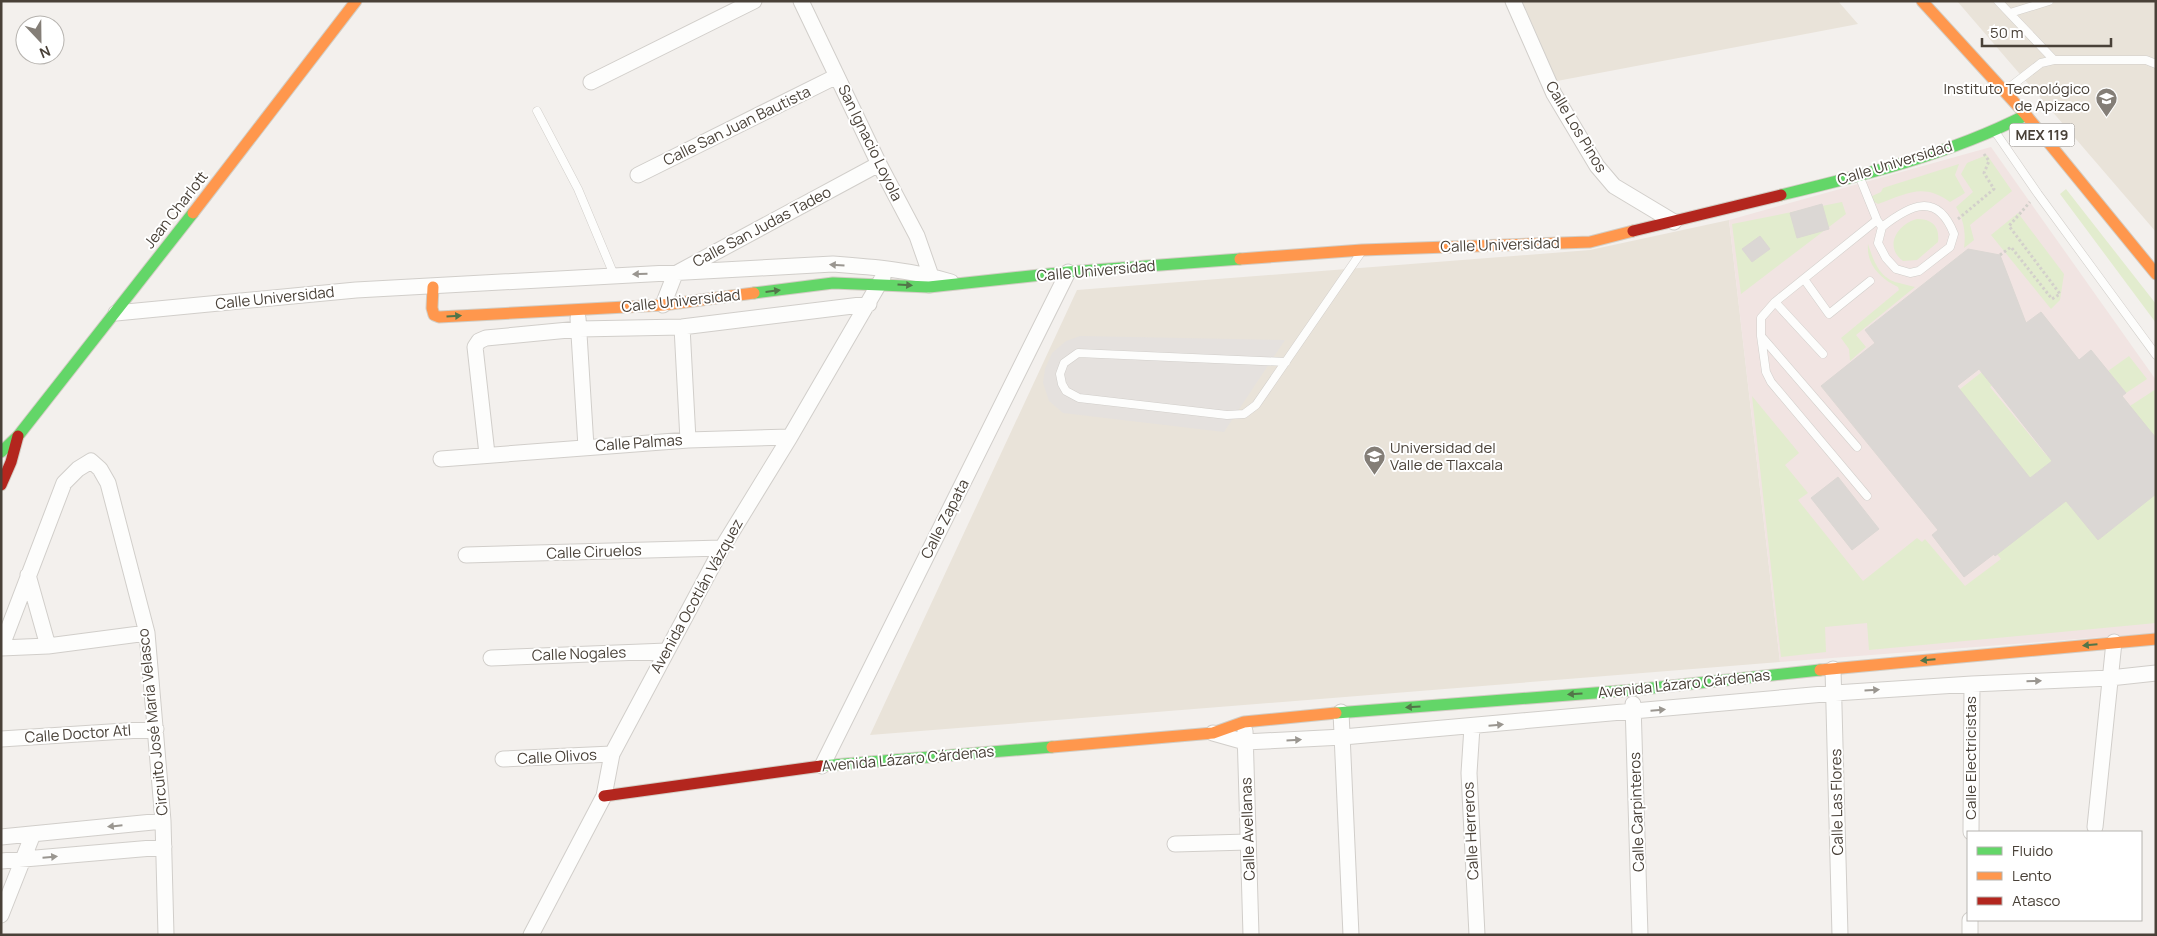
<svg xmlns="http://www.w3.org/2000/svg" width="2157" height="936" viewBox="0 0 2157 936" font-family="Manrope,sans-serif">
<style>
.education{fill:#e9e3d9}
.medical{fill:#f1e4e2}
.green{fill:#e2ecce}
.parking{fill:#e5e1de}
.building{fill:#dbd7d4;stroke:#dbd7d3;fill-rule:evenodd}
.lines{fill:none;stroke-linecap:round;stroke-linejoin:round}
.lane-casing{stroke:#d1ceca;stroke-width:9}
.street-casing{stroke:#d1ceca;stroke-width:17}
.fast-casing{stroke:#d2cdc4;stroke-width:13}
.slow-casing{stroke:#d2cdc4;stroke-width:13}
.jam-casing{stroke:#d2cdc4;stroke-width:13}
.path{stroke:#d3d0cb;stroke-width:3;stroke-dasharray:2.5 2.5;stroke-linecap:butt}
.lane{stroke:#fdfdfc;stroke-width:8}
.street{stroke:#fdfdfc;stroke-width:15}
.fast{stroke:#63d668;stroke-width:11}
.slow{stroke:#ff974d;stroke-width:11}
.jam{stroke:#b3261e;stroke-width:11}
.oneway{fill:#9a9690}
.oneway2{fill:#527549}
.labels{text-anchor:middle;stroke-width:4;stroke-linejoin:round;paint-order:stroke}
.shield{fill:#fff;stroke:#807a74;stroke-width:1}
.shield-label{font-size:14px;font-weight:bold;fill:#494138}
.poi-label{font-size:15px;fill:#494138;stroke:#fff;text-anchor:end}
.street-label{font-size:15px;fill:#494138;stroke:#fff}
</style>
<rect width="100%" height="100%" fill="#f3f0ed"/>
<path class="education" d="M1522 1H1838L1858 24 1557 81Z
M1957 1H2156V232Z
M1729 220 1780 662 870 735 1077 290 1590 250Z"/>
<path class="medical" d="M1991 147 2156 380V633L1780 662 1729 220Z"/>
<path class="green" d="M1987 155 2012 191 1970 225 1974 240 1964 248C1966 233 1964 220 1956 207L1973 192 1961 174 1967 163Z
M1959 164 1955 175 1965 193 1950 202C1923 182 1906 194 1878 204L1871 200 1870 197 1881 192 1883 188Z
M2066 189 2156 304V323L2060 194Z
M1842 202 1846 214 1741 294 1732 224Z
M2018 213 2064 274 2060 300 2051 309 1991 235Z
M1917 219C1932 219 1940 226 1938 242L1917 260 1903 261C1883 246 1898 224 1917 219Z
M1868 244C1873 259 1878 276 1895 282 1902 284 1908 285 1915 287L1856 335 1866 347 1850 361 1849 349 1841 338 1899 290 1898 287C1881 279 1866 265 1868 244Z
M2010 350 2021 362 1990 387 2047 456 2122 396 2130 406 2156 389V623L1869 650 1867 623 1825 627 1826 652 1781 657 1752 396 1799 453 1785 465 1808 493 1798 500 1863 581 1917 538 1922 542 1925 539 1965 586 2001 559 1909 445 1877 454Z
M2129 356 2147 379 2126 393 2108 371Z"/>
<path class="parking" d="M1080 336 1285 340 1224 432 1063 413 1049 401 1043 383 1045 369 1052 353 1066 341Z"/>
<path class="building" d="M1822 204 1829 229 1797 238 1790 213Z
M1760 236 1770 249 1752 262 1742 249Z
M1968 249 2000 255 2026 323 2041 312 2079 360 2091 350 2126 393 2122 396 2156 438V494L2098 540 2066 501 1995 556 1994 554 1964 577 1932 535 1938 530 1821 386 1875 343 1865 330ZM1979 369 2052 461 2030 478 1957 386Z
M1838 477 1879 529 1852 550 1811 498Z"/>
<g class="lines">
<defs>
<path id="lane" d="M1998 1 2054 60H2146L2156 64
M2010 13 2049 1
M2006 90 2041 63 2054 60
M537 111 578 189 614 275
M1996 133 2038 194 2156 355
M1877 220 1882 227 1878 243 1886 258 1896 269 1910 273 1919 271 1950 247 1954 234C1937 191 1910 205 1882 227
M1804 279 1829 314 1870 281
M1775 302 1823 354
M1761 336 1766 372 1771 382 1867 496
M1286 362 1078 353 1064 363 1060 374 1062 384 1066 391 1079 398 1227 415 1244 414 1256 405 1360 254
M1857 447 1761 336V318L1775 302 1877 220 1860 178"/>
<path id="street" d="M801 1 879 164 917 236 931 276 929 285
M1513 1 1554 94 1597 166 1614 186 1674 222
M591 82 754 1
M638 175 837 76
M663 305 675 274 879 164
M116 313 356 290 833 264C873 267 912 270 951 282
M578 318 586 447
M682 327 688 440
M487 454 475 347 479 341 486 338 579 329 682 327 869 304
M441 459 688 440 790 437
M466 555 722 548
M28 575 48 646
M1 648 64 483 78 469 91 461 100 469 108 483 147 633 163 821 166 935
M1 648 48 646 147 633
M491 658 667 651
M1833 669 1840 935
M1633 704 1640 935
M1341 712 1351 935
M1472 727 1469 773 1477 935
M1245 731 1251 935
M1213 733 1245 742 1343 737 1835 693 1972 684 2110 678 2156 673
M1 739 156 729
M503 759 612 754
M822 766 1068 272
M2095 827 2114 642
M1971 832 1972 684
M1 837 163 821
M1175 844 1248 842
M1 861 164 847
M1 915 33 834
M531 935 604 796 612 754 722 548 790 437 883 277
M1970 935V920"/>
<path id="fast" d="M1781 195C1864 175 1950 154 2026 115
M754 293 833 283 929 287 1068 272 1240 259
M1 452 18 436 193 213
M1336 713 1633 690 1820 670
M821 766 1052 747"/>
<path id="slow" d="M1922 1 2026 115 2156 274
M193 213 356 1
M1240 259 1362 250 1590 242 1633 231
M433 287 432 308 434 315 439 317 663 305 754 293
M1820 670 2156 639
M1052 747 1213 733 1244 722 1336 713"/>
<path id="jam" d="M1633 231 1781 195
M1 485 11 462 18 436
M604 796 821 766"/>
</defs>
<use href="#lane" class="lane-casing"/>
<use href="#street" class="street-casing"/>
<use href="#fast" class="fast-casing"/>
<use href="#slow" class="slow-casing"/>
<use href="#jam" class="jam-casing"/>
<path class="path" d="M1958 219 1994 189 1984 173 1989 161 1984 154
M2000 255 2011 247 2052 299 2060 294 2009 226 2030 202"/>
<use href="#lane" class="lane"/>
<use href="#street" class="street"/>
<use href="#fast" class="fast"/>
<use href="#slow" class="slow"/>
<use href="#jam" class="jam"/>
</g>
<defs><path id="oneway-solid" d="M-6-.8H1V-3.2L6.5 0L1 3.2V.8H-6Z" transform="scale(1.25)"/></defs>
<g class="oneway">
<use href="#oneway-solid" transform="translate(837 265) rotate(-177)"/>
<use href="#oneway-solid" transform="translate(640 274) rotate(179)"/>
<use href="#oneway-solid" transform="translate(2034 681) rotate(-2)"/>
<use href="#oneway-solid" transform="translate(1872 690) rotate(-4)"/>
<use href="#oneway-solid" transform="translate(1658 710) rotate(-5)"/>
<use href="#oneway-solid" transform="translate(1496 725) rotate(-5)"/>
<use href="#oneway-solid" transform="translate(1294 740) rotate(-3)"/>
<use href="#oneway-solid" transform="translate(115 826) rotate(174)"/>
<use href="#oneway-solid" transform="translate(50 857) rotate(-5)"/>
</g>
<g class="oneway2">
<use href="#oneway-solid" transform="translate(905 285) rotate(4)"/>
<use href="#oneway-solid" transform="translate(773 291) rotate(-7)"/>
<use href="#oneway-solid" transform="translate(454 316) rotate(-4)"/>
<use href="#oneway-solid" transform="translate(2090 645) rotate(175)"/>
<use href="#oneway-solid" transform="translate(1928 660) rotate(175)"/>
<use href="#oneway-solid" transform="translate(1575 694) rotate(176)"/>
<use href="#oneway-solid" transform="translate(1413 707) rotate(176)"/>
</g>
<defs>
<symbol id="university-pin" viewBox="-11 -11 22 30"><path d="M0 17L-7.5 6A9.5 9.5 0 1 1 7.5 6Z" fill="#847e77" stroke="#fff"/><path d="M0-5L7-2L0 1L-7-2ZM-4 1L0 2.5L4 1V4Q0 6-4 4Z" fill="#fff"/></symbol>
</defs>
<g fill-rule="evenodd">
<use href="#university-pin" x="2094" y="86" width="25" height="34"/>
<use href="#university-pin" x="1362" y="444" width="25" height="34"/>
</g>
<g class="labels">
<rect class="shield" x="2009.5" y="123.5" width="65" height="23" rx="4"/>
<g class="shield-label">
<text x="2042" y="140">MEX 119</text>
</g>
<g class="poi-label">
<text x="2090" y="94">Instituto Tecnológico<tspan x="2090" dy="17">de Apizaco</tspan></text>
<text x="1390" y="453" text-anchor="start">Universidad del<tspan x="1390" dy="17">Valle de Tlaxcala</tspan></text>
</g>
<g class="street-label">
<text transform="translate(737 126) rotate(-26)" y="5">Calle San Juan Bautista</text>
<text transform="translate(1576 127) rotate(59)" y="5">Calle Los Pinos</text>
<text transform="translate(870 143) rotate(64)" y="5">San Ignacio Loyola</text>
<text transform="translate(1895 163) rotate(-17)" y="5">Calle Universidad</text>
<text transform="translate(176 210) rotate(-52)" y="5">Jean Charlott</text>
<text transform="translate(762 227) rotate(-28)" y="5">Calle San Judas Tadeo</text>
<text transform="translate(1500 245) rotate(-2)" y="5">Calle Universidad</text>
<text transform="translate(1096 271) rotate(-5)" y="5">Calle Universidad</text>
<text transform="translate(275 298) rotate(-6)" y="5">Calle Universidad</text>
<text transform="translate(681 301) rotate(-6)" y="5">Calle Universidad</text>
<text transform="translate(639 443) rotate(-4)" y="5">Calle Palmas</text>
<text transform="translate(945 519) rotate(-63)" y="5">Calle Zapata</text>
<text transform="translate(594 552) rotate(-2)" y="5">Calle Ciruelos</text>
<text transform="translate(697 596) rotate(-61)" y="5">Avenida Ocotlán Vázquez</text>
<text transform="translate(579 654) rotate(-2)" y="5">Calle Nogales</text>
<text transform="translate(1684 684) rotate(-6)" y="5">Avenida Lázaro Cárdenas</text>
<text transform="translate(153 722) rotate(-96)" y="5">Circuito José María Velasco</text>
<text transform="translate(78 734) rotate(-4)" y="5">Calle Doctor Atl</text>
<text transform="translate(557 757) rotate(-3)" y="5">Calle Olivos</text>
<text transform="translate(1971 758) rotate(-90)" y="5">Calle Electricistas</text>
<text transform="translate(908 759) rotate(-5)" y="5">Avenida Lázaro Cárdenas</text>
<text transform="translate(1837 802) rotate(-91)" y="5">Calle Las Flores</text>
<text transform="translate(1637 812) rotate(-92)" y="5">Calle Carpinteros</text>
<text transform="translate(1248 829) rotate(-92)" y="5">Calle Avellanas</text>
<text transform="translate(1471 831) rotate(-93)" y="5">Calle Herreros</text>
</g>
</g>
<rect width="2157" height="936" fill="none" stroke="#494138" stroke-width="5"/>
<rect x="1967" y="831" width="175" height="90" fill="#ffffff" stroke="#b6b3af"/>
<rect x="1977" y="847" width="25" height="8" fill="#63d668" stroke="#b6b3af"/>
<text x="2012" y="856" font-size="15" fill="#494138">Fluido</text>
<rect x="1977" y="872" width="25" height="8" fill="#ff974d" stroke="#b6b3af"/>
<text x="2012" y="881" font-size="15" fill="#494138">Lento</text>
<rect x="1977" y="897" width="25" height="8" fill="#b3261e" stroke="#b6b3af"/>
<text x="2012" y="906" font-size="15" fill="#494138">Atasco</text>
<g transform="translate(40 40) rotate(158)"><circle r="24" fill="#ffffff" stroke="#b6b3af"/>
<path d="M0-4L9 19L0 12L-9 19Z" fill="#847e77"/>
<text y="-8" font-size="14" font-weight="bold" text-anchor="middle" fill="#494138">N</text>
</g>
<path d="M1982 38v8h129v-8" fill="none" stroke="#494138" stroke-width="2.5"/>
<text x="1990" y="38" font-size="15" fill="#494138" stroke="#ffffff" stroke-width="4" paint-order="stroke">50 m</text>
</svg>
